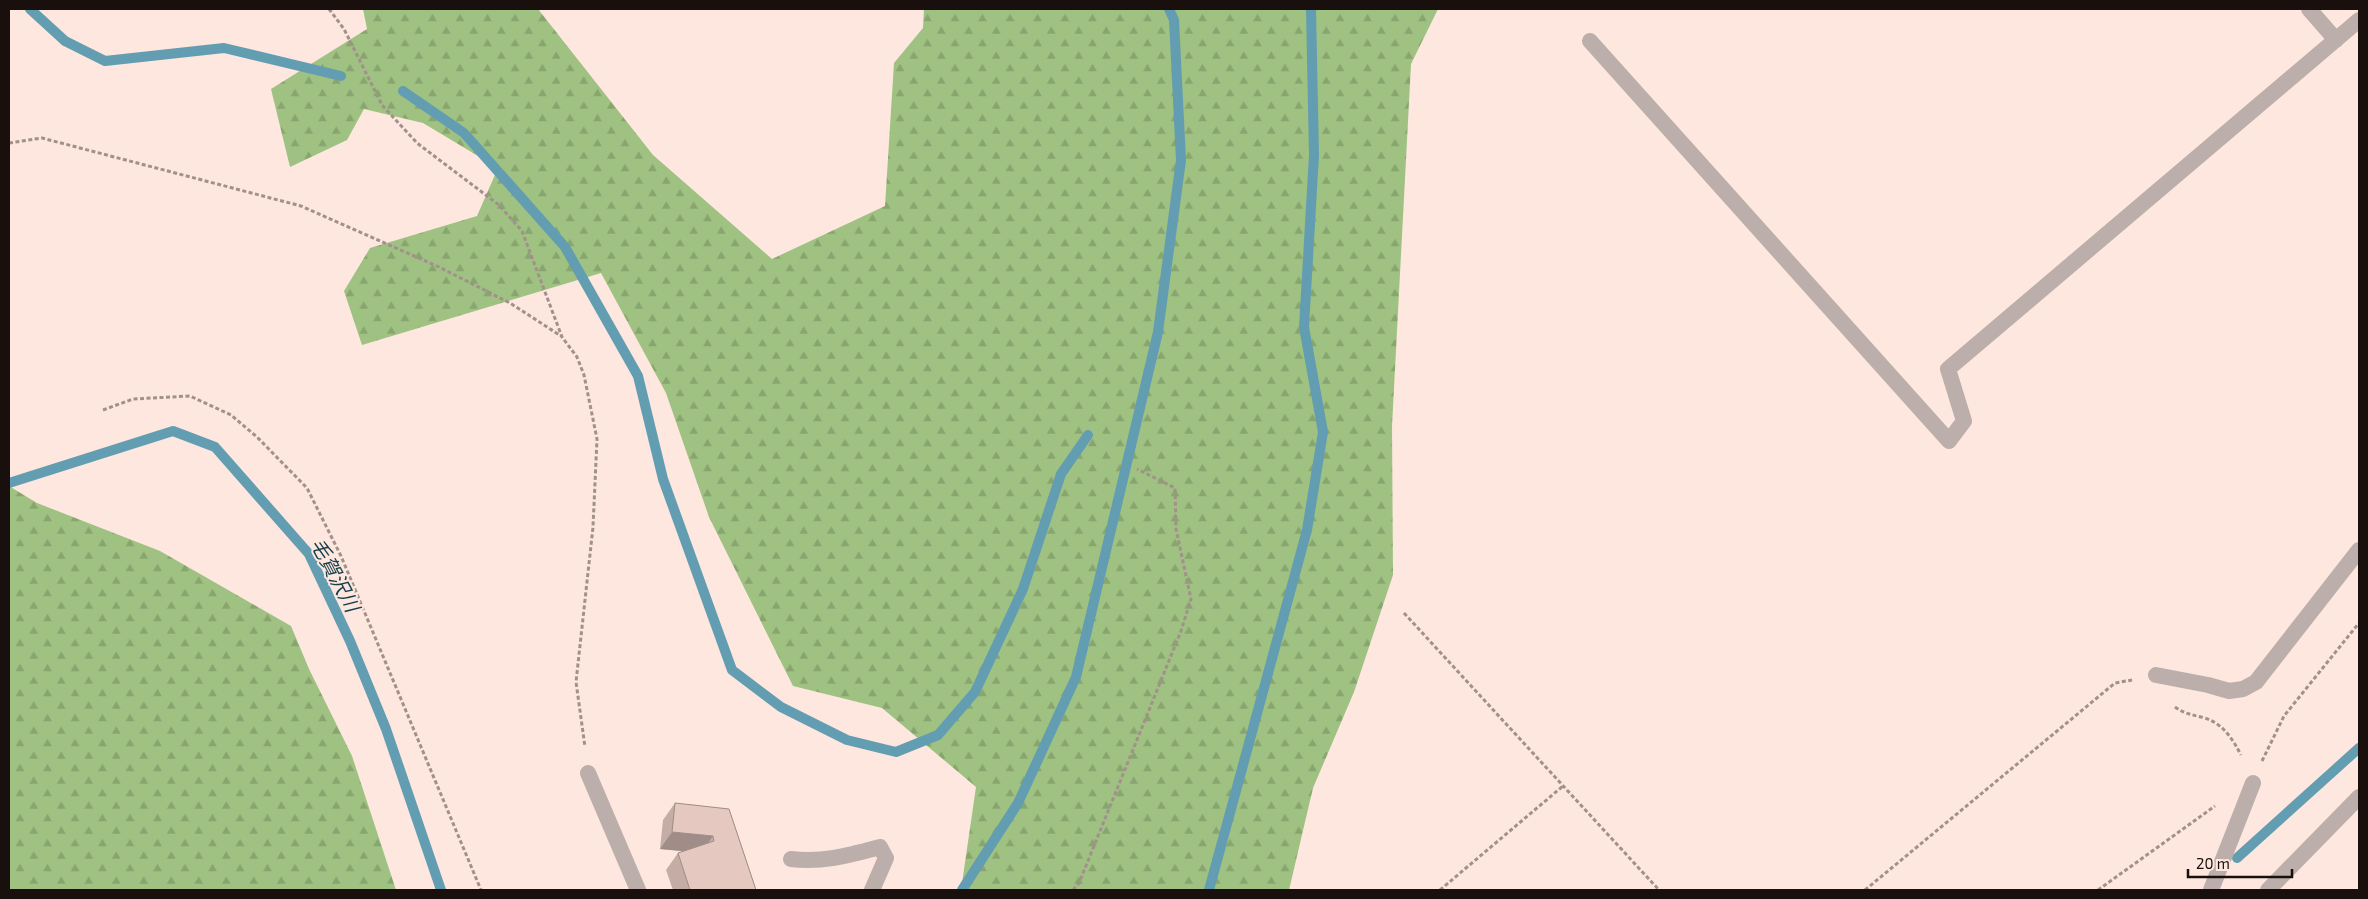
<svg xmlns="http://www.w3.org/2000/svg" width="2368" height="899" viewBox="0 0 2368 899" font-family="'Exo 2','Noto Sans JP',sans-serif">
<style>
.forest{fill:url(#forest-firs)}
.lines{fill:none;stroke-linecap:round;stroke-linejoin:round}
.stream{stroke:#639db1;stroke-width:10}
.path{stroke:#a2918b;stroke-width:3;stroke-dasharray:4 2.5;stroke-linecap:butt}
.lane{stroke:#bbaeab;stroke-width:16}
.wall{fill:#c5ada6}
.shaded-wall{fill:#a08d87}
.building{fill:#e5c9c1;stroke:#a08d87}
.labels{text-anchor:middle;stroke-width:4;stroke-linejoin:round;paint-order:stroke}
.water-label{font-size:20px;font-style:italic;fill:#163e4a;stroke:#fde7df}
</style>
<defs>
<pattern id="forest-firs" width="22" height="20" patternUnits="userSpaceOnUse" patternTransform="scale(1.25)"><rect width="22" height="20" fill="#9fc182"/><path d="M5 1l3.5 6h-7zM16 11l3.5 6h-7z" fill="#88a56f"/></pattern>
</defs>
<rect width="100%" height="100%" fill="#fde7df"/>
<path class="forest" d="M363 9H538L653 155 772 259 885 206 894 63 923 28 924 9H1438L1411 64 1392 426 1393 575 1354 692 1313 788 1289 890H961L976 787 882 708 793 686 709 517 666 393 601 273 362 345 344 291 370 248 477 216 498 168 423 123 364 109 347 140 290 167 271 89 367 29Z
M9 486 37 503 160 551 291 626 309 669 352 756 396 890H9Z"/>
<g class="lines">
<path class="stream" d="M30 9 65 41 105 61 224 48 341 76
M403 91 464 133 565 247 638 376 663 479 732 670 781 707 847 740 896 752 938 735 975 692 1023 589 1061 474 1088 435
M9 483 173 431 215 447 309 554 350 641 386 729 441 890
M2237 858 2359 748
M962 890 1018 803 1076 677 1158 332 1181 160 1174 20 1169 9
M1209 890 1307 530 1323 432 1304 327 1314 155 1311 9"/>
<path class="path" d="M329 9 344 29 382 105 417 143 499 205 522 231 562 337 577 357 584 375 597 439 593 527 576 682 585 747
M9 143 42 138 301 206 439 267 510 303 561 336
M103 410 133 399 190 396 231 415 257 437 307 488 341 556 481 890
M1404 613 1659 890
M2175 707C2184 714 2194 715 2205 718 2223 724 2232 738 2241 755
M2262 761 2284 716 2359 623
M1073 890 1079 883 1181 631 1191 599 1176 529 1175 488 1137 469
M1440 890 1563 786
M1865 890 2115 683 2132 680
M2098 890 2215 806"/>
<path class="lane" d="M2309 9 2336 40
M1590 41 1949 441 1964 421 1948 369 2359 20
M2156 675 2208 685 2229 691 2243 689 2256 682 2359 550
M588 773 638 890
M791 859C822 863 850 855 880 847L886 858 872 890
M2211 890 2253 783
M2268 890 2359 797"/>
</g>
<path class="wall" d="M675 803 729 809 756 890H673L666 870 678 853 684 851 660 849 663 820Z"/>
<path class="shaded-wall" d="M672 832 713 836 701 853 660 849Z"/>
<path class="building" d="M675 803 729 809 756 890H690L678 853 714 841 713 836 672 832Z"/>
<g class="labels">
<g class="water-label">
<text transform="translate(335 575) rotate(62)" y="7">毛賀沢川</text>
</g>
</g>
<rect width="2368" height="899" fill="none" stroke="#19100d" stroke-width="20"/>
<path d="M2188 869v8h104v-8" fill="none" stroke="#19100d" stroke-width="2.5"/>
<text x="2196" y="869" font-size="15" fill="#19100d" stroke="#fde7df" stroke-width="4" paint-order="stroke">20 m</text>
</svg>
